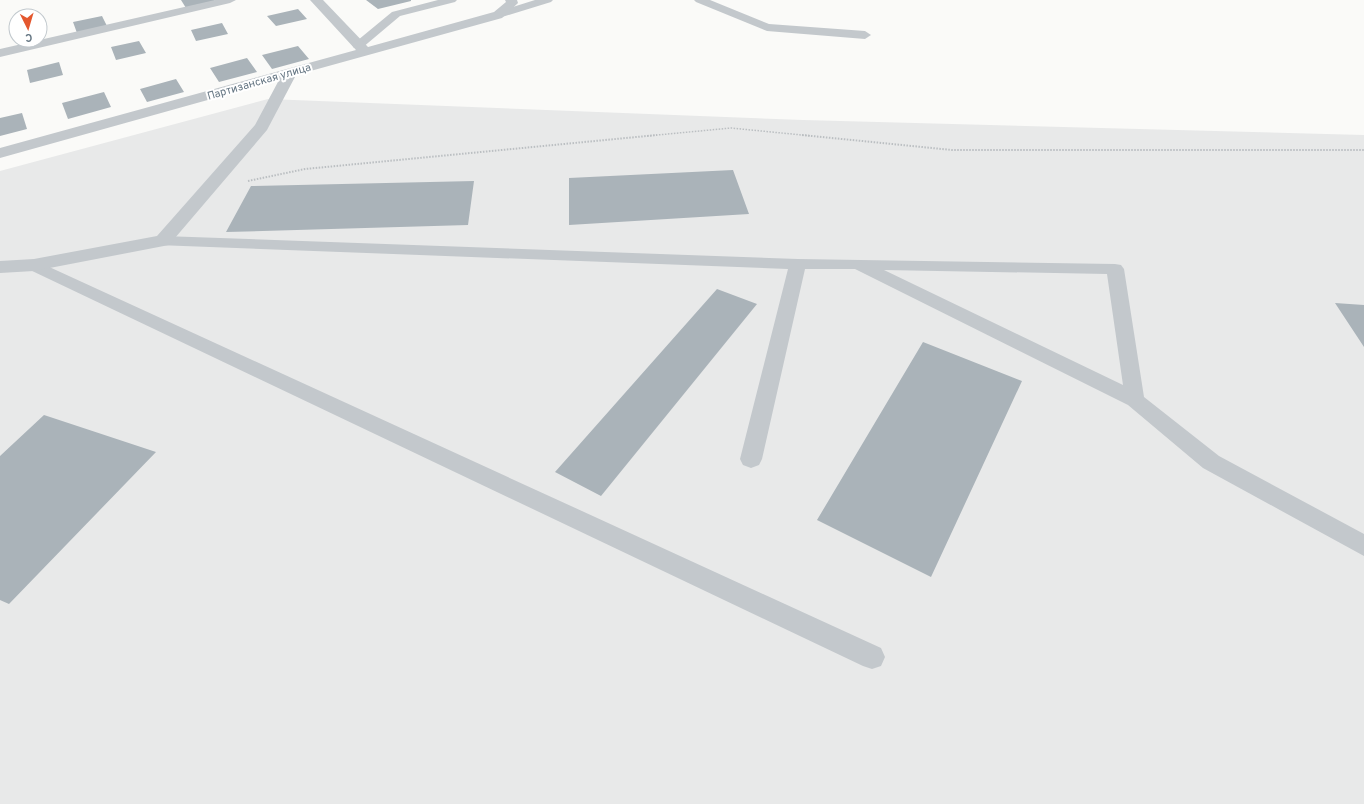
<svg xmlns="http://www.w3.org/2000/svg" width="1364" height="804" viewBox="0 0 1364 804" font-family="Overpass,sans-serif">
<style>
.built{fill:#e8e9e9}
.building{fill:#aab3b9}
.lines{fill:none;stroke-linecap:round;stroke-linejoin:round}
.path-far1{stroke:#bbbfc2;stroke-width:1.5;stroke-dasharray:1.5 1.5;stroke-linecap:butt}
.path{stroke:#bbbfc2;stroke-width:2;stroke-dasharray:1.5 1.5;stroke-linecap:butt}
.lane{fill:#c3c8cc;fill-rule:evenodd}
.street{fill:#c3c8cc;fill-rule:evenodd}
.labels{text-anchor:middle;stroke-width:4;stroke-linejoin:round;paint-order:stroke}
.far-street-label{font-size:11px;fill:#657683;stroke:#fff}
</style>
<rect width="100%" height="100%" fill="#fafaf8"/>
<path class="built" d="M268 99 803 120 1364 135V804H0V171Z"/>
<path class="building" d="M181 0H214L215 1 186 8Z
M366 0H411V1L378 9Z
M298 9 307 19 276 26 267 16Z
M102 16 107 26 77 33 73 22Z
M222 23 228 34 196 41 191 30Z
M139 41 146 53 116 60 111 47Z
M298 46 309 59 272 69 262 55Z
M247 58 257 72 219 82 210 68Z
M59 62 63 75 30 83 27 70Z
M176 79 184 92 147 102 140 89Z
M104 92 111 107 68 119 62 103Z
M22 113 27 129 0 136V118Z
M733 170 749 214 569 225V178Z
M474 181 468 225 226 232 251 186Z
M717 289 757 304 601 496 555 472Z
M1335 303 1364 305V347Z
M923 342 1022 381 931 577 817 520Z
M44 415 156 452 9 604 0 600V456Z"/>
<g class="lines">
<path class="path-far1" d="M647 136 731 128 812 136"/>
<path class="path" d="M802 135 952 150H1364
M248 181 305 169 657 135"/>
<path class="lane" d="M215 0H236L230 3 0 57V49Z
M438 0H457L455 2 400 16 362 48H354L352 45 392 12Z
M535 0H553L551 2 502 17 498 18 492 15 494 13Z
M694 0H710L769 24 865 31 871 35 865 39 767 31 696 2Z
M163 236 798 259 1115 264 1121 265 1124 269 1144 397 1219 456 1364 534V556L1203 468 1128 405 855 269H805L762 459 759 465 751 468 743 465 740 459 788 269 157 245 155 241 157 237ZM884 270 1107 274 1123 385Z
M34 260 881 648 885 657 881 666 872 669 863 666 28 269 26 265 28 261Z"/>
<path class="street" d="M310 0H323L368 47 494 12 506 2 505 0H517L518 3 502 18 296 75 267 130 169 245 34 271 0 273V261L34 259 157 236 255 125 279 80 0 158V148L356 50Z"/>
</g>
<g class="labels">
<g class="far-street-label">
<text transform="translate(259 81) rotate(-16)" y="4">Партизанская улица</text>
</g>
</g>
<g transform="translate(28 28) rotate(175)"><circle r="19" fill="#ffffff" stroke="#c1c8cd"/>
<path d="M0-3L7 15L0 10L-7 15Z" fill="#e4572e"/>
<text y="-6" font-size="11" font-weight="bold" text-anchor="middle" fill="#657683">С</text>
</g>
</svg>
